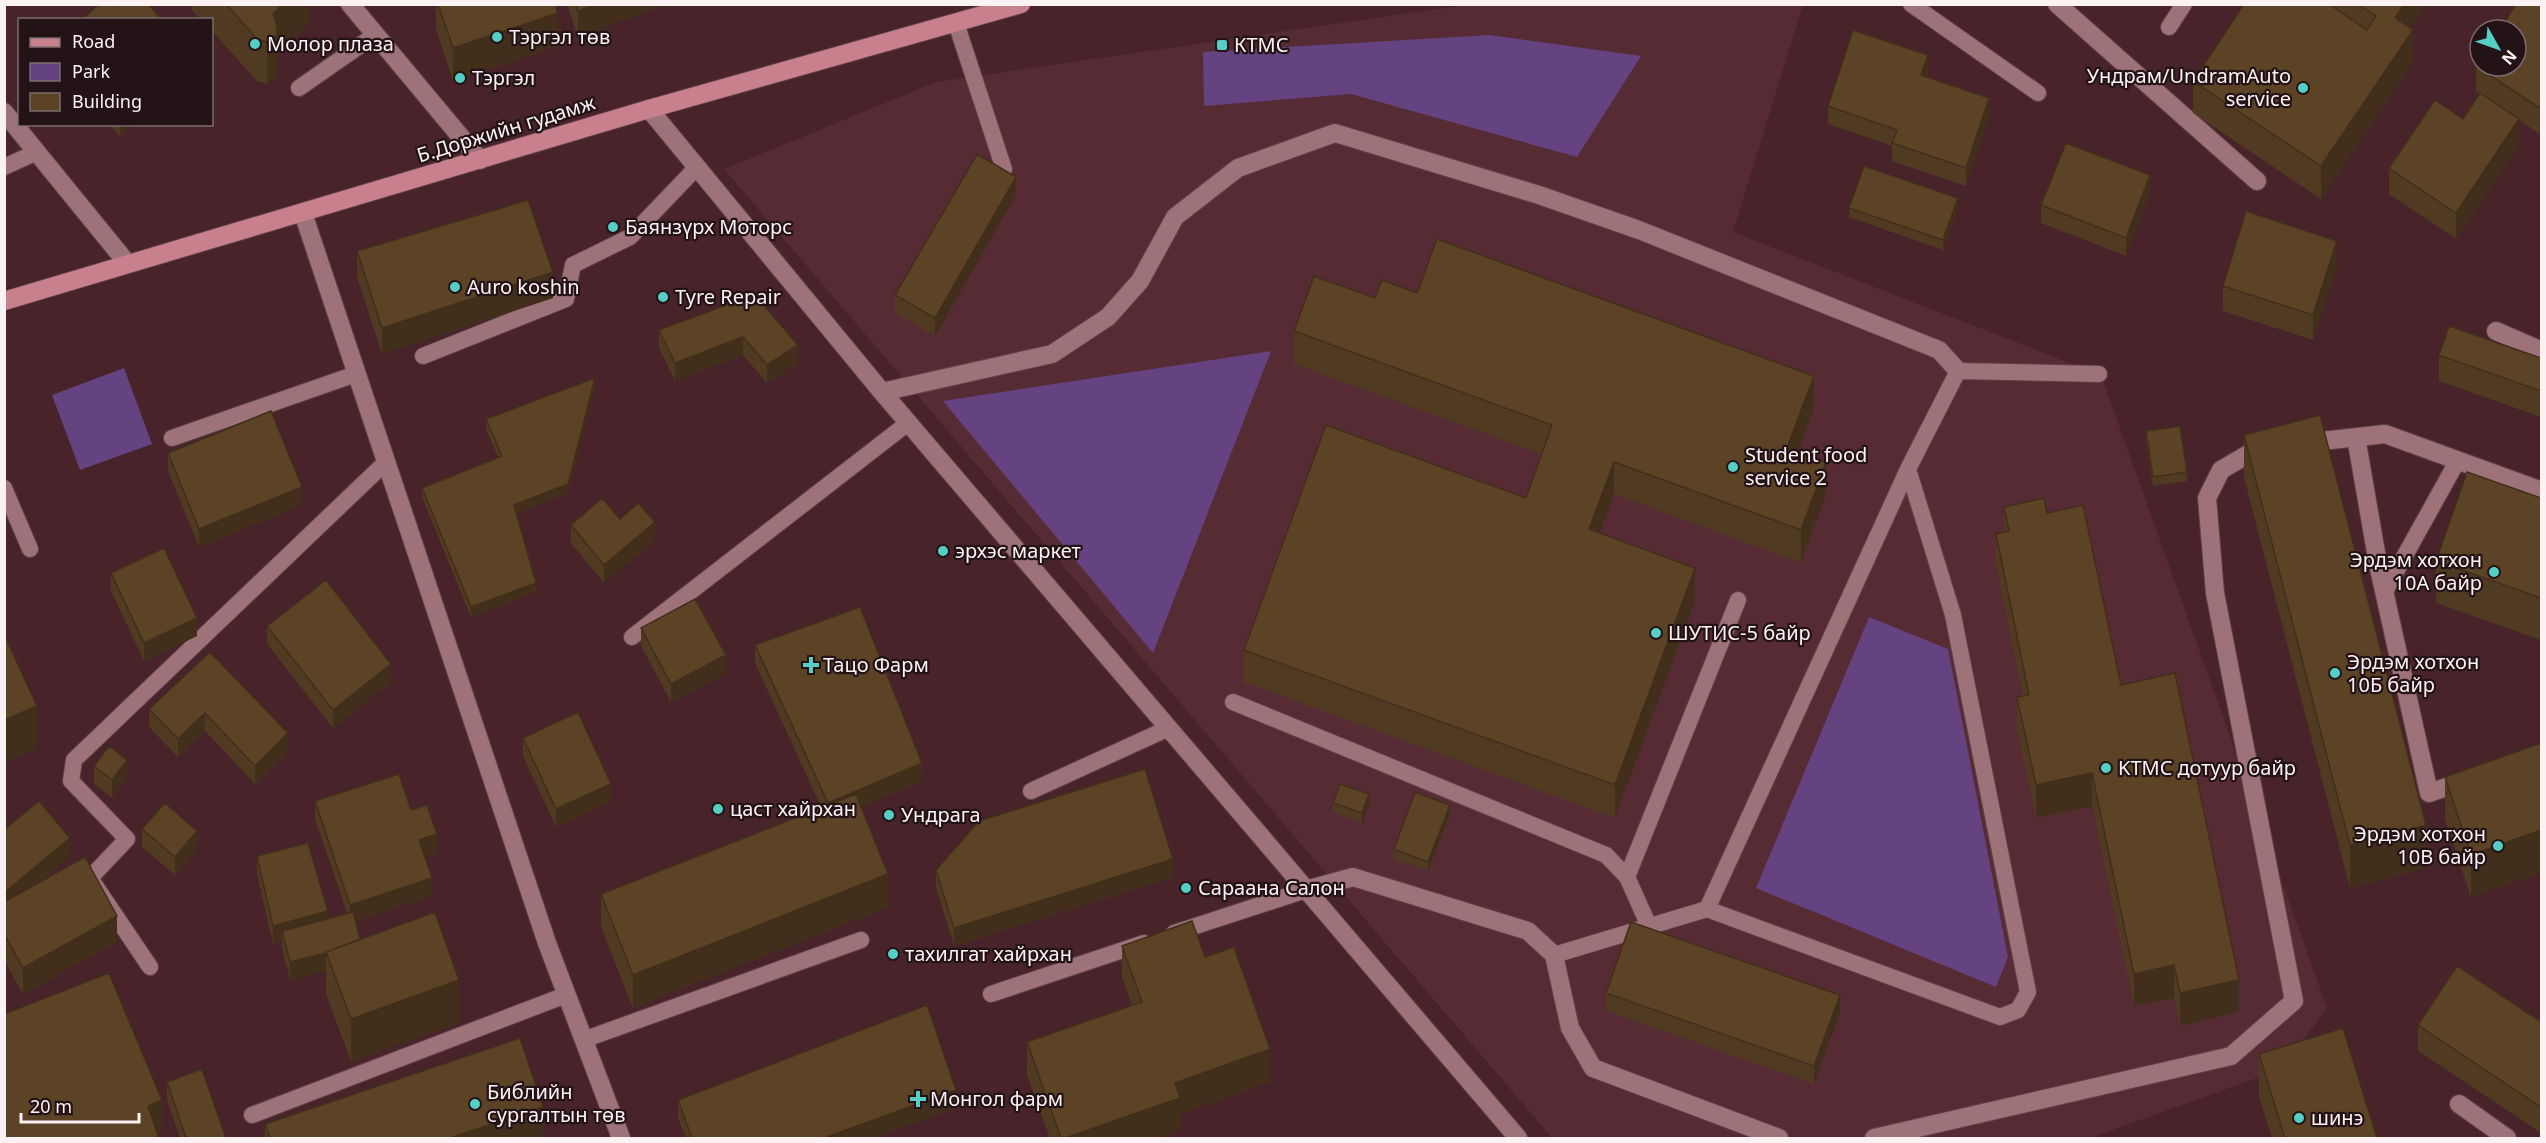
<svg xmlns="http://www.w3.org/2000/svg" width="2546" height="1143" viewBox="0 0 2546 1143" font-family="'Noto Sans',sans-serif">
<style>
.built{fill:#562b34}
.green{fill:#654280}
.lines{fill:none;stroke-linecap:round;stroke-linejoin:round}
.lane-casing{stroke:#5f4249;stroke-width:18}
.street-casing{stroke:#5f4249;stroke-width:20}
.primary-casing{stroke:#5f4249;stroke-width:20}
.lane{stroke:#9e7279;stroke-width:16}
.street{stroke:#9e7279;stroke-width:18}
.primary{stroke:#c9808d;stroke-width:18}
.wall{fill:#503a21}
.shaded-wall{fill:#412f1b}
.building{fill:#5d4326;stroke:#412f1b;stroke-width:1.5}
.poi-dot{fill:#55cec5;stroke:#231316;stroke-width:2}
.labels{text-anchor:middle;stroke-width:4.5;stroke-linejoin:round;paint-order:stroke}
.poi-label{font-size:20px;fill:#fcf2f3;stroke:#231316;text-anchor:start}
.street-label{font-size:20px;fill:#fcf2f3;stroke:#231316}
</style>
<rect width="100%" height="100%" fill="#48232a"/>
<path class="built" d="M1464 5H1803L1733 232 2101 375 2327 1008 2282 1069 2090 1138H1552L724 169 936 82Z"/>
<path class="green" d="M1489 35 1641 56 1577 157 1351 94 1204 106 1203 52Z
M1271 351 1153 653 943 401Z
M124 368 152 444 80 470 52 395Z
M1869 617 1948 649 2008 957 1996 987 1756 888Z"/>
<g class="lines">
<defs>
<path id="lane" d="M1911 4 2038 93
M956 23 1004 169
M2169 27 2184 4
M299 88 375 35
M4 167 37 152
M423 356 566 299 573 265 630 237 697 167
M172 438 356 374
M4 488 30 549
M2384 593 2458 460
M632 637 908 423
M1233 702 1606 855 1627 877 1649 926
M1031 791 1169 728
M1627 877 1738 600
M1707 909 2000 1017 2018 1010 2028 992 1953 615 1908 469 1958 371 2099 374
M1174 933 1306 890
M1554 955 1707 909 1908 469
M150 967 90 878 127 839 71 781 74 760 386 462
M991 994 1144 943
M583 1040 861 940
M252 1115 566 995"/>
<path id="street" d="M350 4 480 160
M2057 4 2257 181
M649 109 882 392 1518 1138
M4 112 127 263
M303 213 547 943 621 1138
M2496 331 2542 351
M882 392 1052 354 1108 317 1140 281 1175 217 1238 168 1335 133 1539 195 1639 230 1939 350 1958 371
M2356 437 2378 564 2429 793 2467 780
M2304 443 2385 434 2542 491
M1306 890 1353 877 1528 931 1554 955 1570 1028 1593 1068 1779 1138
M2459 1104 2507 1138
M1874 1138 2231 1056 2294 1001 2215 593 2207 498 2221 470 2257 449 2265 448"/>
<path id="primary" d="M4 301 649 109 1021 4"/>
</defs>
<use href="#lane" class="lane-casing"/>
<use href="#street" class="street-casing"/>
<use href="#primary" class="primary-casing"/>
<use href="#lane" class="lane"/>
<use href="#street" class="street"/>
<use href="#primary" class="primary"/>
</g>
<path class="wall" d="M192 4H309V23L277 52V77L267 84 257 81 212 31V20H201L192 10Z
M436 4H555L558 46 453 81 436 29Z
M567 4H668L578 37Z
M2244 4H2426L2410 28 2413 62 2321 199 2193 113V81Z
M2541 4V135L2519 120V145L2456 239 2389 194V168L2463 119 2479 94 2476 92V66Z
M1928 73 1927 77 1989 116 1966 186 1892 161V146L1828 124V106Z
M109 124H133L120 137Z
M2150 193 2126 256 2041 223V205Z
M1016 195 935 336 895 313V295Z
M1958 207 1943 250 1849 217V208Z
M357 251 553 298 382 354 357 277Z
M2337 266 2313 340 2223 311V286Z
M1417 293 1814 409 1798 452 1826 495 1801 563 1614 494 1600 533 1695 601 1615 818 1244 682V650L1526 498 1541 454 1294 364V331L1375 298Z
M734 302 798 363 767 383 743 355 675 381 659 348V330Z
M2439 355 2541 358V417L2439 381Z
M595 387 568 493 517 513 536 592 471 617 422 497V488L498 457 486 429V419Z
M2146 431 2187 472V481L2153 486 2146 440Z
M2244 435 2426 868 2350 888 2244 477Z
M168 453 302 505 199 547 168 471Z
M2541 498V640L2436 603V561Z
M2004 507 2047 513 2121 685 2239 1012 2180 1026 2174 998 2134 1006 2092 806 2036 818 2017 730V697L2023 696 1996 566V534L2004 532Z
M620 519 655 540 604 583 571 543V525Z
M111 573 197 636 144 661 111 591Z
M267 626 391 682 333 728 267 644Z
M641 628 726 673 671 702 641 646Z
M755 645 922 781 861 807 888 907 633 1008 601 927V894L821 807 755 663Z
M210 652 288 751 255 784 205 731 178 757 149 727V709Z
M523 738 611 802 556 827 523 756Z
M2541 743 2471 897 2445 819V777Z
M94 766 127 778 112 798 94 784Z
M315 801 411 810 437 852 424 856 432 896 356 921 360 939 459 1023 351 1062 326 994V971L290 980 282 949V941L273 944 257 874V856L328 919 347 913 315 819Z
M1333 803 1369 804 1362 823 1333 812Z
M1450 814 1428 871 1394 859V849Z
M142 829 197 849 175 875 142 847Z
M4 830 70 856 36 885 117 942 23 994 4 960Z
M936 870 1173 877 954 946 936 888Z
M1122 946 1205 957 1270 1082 1180 1114V1131L1158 1138H1050L1027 1075V1042L1132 1005 1122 978Z
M1606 993 1840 1013 1814 1084 1606 1011Z
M2541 1022V1133L2418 1051V1025Z
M2259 1054 2377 1138H2272L2259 1097Z
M167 1082 226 1138H180L167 1100Z
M678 1100 956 1108 873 1138H686L678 1118Z
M265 1124 543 1138H265Z"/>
<path class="shaded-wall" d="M283 4H309V23L277 52V77L267 84V42L273 14Z
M597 4H668L578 37V11Z
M2404 4H2426L2395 50V18Z
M558 13V46L453 81V48Z
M2413 30V62L2321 199V166Z
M1928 55V73L1921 93V75Z
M1989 98V116L1966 186V168Z
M2519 119V145L2456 239V213Z
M120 124H133L120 137Z
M2150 175V193L2126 256V238Z
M1016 177V195L935 336V318Z
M1958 198V207L1943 250V240Z
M2337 241V266L2313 340V315Z
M553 272V298L382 354V328Z
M743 337V355L675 381V363Z
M798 345V363L767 383V365Z
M1814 376V409L1787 481V448Z
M595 378V387L568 493 514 514V505Z
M1614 462V494L1589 562V529Z
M1826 462V495L1801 563V530Z
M302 487V505L199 547V529Z
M655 522V540L604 583V565Z
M1695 568V601L1615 818V785Z
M536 583V592L471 617V607Z
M197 618V636L144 661V643Z
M726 655V673L671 702V684Z
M391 664V682L333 728V710Z
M37 706V748L4 763V720Z
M205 713V731L178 757V739Z
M288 733V751L255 784V766Z
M127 760V778L112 798V780Z
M922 763V781L828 821V803Z
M2092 773V806L2036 818V785Z
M611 784V802L556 827V809Z
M1369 794V804L1362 823V813Z
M1450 805V814L1428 871V862Z
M2426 825V868L2350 888V845Z
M2541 830V873L2471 897V855Z
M197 831V849L175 875V857Z
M437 834V852L419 858V840Z
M70 838V856L4 911V893Z
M1173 859V877L954 946V928Z
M888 874V907L633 1008V975Z
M432 878V896L350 923V905Z
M328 911V929L282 931V941L273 944V926Z
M117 916V942L23 994V968Z
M326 953V971L290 980V962Z
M2174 965V998L2134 1006V974Z
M459 980V1023L351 1062V1019Z
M2239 980V1012L2180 1026V993Z
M1840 995V1013L1814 1084V1066Z
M1270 1049V1082L1180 1114V1131L1158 1138H1065L1175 1083Z
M956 1090V1108L873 1138H824Z
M162 1100V1133L148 1138V1106Z
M543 1107V1138H450Z"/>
<path class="building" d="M99 4H115L117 6 119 4H148L162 20H82Z
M226 4H283L273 14 277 26V35L267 42 257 39Z
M438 4H555L558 13 453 48Z
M576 4H597L578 11Z
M2244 4H2329L2367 30 2376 16 2358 4H2404L2395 18 2413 30 2321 166 2193 81Z
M2516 4H2541V109L2476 66 2480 60V66H2516V30H2500Z
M1853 30 1928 55 1921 75 1989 98 1966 168 1892 143 1897 130 1828 106Z
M2480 93 2519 119 2456 213 2389 168 2435 100 2463 119Z
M2066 143 2150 175 2126 238 2041 205Z
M977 154 1016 177 935 318 895 295Z
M1864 166 1958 198 1943 240 1849 208Z
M528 200 553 272 382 328 357 251Z
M2246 211 2337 241 2313 315 2223 286Z
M1437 239 1814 376 1787 448 1826 462 1801 530 1614 462 1589 529 1695 568 1615 785 1244 650 1326 425 1526 498 1552 425 1294 331 1314 276 1375 298 1382 280 1417 293Z
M734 302H761L798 345 767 365 743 337 675 363 659 330Z
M2449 326 2541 358V391L2439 355Z
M595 378 568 484 514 505 536 583 471 607 422 488 502 456 486 419Z
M271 411 302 487 199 529 168 453Z
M2320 415 2426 825 2350 845 2244 435Z
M2180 426 2187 472 2153 477 2146 431Z
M2467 472 2541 498V598L2436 561Z
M602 498 620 519 638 503 655 522 604 565 571 525Z
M2044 498 2047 513 2083 505 2121 685 2175 673 2239 980 2180 993 2174 965 2134 974 2092 773 2036 785 2017 697 2029 695 1996 534 2009 531 2004 507Z
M164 548 197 618 144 643 111 573Z
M326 580 391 664 333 710 267 626Z
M695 599 726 655 671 684 641 628Z
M860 607 922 763 828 803 755 645Z
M4 634 37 706 4 720Z
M210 652 288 733 255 766 205 713 178 739 149 709Z
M578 712 611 784 556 809 523 738Z
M2541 743V830L2471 855 2445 777Z
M109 746 127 760 112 780 94 766Z
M1145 769 1173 859 954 928 936 870 979 821Z
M399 774 411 810 427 805 437 834 419 840 432 878 350 905 315 801Z
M1340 784 1369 794 1362 813 1333 803Z
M1415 792 1450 805 1428 862 1394 849Z
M856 794 888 874 633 975 601 894Z
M39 801 70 838 4 893V830Z
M165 803 197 831 175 857 142 829Z
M308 843 328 911 273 926 257 856Z
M85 857 117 916 23 968 4 934V902Z
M353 912 360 939 326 952V953L290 962 282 931Z
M435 912 459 980 351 1019 326 952Z
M1192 921 1205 957 1234 947 1270 1049 1175 1083 1180 1098 1065 1138H1061L1027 1042 1142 1002 1122 946Z
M1631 922 1840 995 1814 1066 1606 993Z
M2457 966 2541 1022V1107L2418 1025Z
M109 973 162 1100 148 1106 159 1138H4V1014Z
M927 1005 956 1090 824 1138H692L678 1100Z
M2343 1028 2377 1138H2285L2259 1054Z
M520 1038 543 1107 450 1138H270L265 1124Z
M202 1069 226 1138H186L167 1082Z"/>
<g class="poi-dot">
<circle cx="497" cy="37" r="6"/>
<circle cx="255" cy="44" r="6"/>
<rect x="1216" y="39" width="12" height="12" rx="3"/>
<circle cx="460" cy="78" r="6"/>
<circle cx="2303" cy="88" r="6"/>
<circle cx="613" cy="227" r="6"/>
<circle cx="455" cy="287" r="6"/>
<circle cx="663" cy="297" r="6"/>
<circle cx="1733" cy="467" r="6"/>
<circle cx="943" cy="551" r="6"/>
<circle cx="2494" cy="572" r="6"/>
<circle cx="1656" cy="633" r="6"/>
<path d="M808 656h6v6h6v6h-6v6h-6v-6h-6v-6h6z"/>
<circle cx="2335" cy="673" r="6"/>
<circle cx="2106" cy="768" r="6"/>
<circle cx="718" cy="809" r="6"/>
<circle cx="889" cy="815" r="6"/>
<circle cx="2498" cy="846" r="6"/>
<circle cx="1186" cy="888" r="6"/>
<circle cx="893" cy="954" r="6"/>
<path d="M915 1090h6v6h6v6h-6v6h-6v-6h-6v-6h6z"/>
<circle cx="475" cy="1104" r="6"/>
<circle cx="2299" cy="1118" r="6"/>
</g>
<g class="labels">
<g class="poi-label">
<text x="509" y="44">Тэргэл төв</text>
<text x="267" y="51">Молор плаза</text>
<text x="1234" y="52">КТМС</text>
<text x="2291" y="83" text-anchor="end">Ундрам/UndramAuto<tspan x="2291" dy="23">service</tspan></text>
<text x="472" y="85">Тэргэл</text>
<text x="625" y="234">Баянзүрх Моторс</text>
<text x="467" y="294">Auro koshin</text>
<text x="675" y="304">Tyre Repair</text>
<text x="1745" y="462">Student food<tspan x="1745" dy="23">service 2</tspan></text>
<text x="955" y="558">эрхэс маркет</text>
<text x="2482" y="567" text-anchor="end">Эрдэм хотхон<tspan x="2482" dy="23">10А байр</tspan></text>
<text x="1668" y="640">ШУТИС-5 байр</text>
<text x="2347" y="669">Эрдэм хотхон<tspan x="2347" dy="23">10Б байр</tspan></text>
<text x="823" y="672">Тацо Фарм</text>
<text x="2118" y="775">KTMC дотуур байр</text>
<text x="730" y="816">цаст хайрхан</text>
<text x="901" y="822">Ундрага</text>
<text x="2486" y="841" text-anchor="end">Эрдэм хотхон<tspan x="2486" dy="23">10В байр</tspan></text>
<text x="1198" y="895">Сараана Салон</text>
<text x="905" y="961">тахилгат хайрхан</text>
<text x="487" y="1099">Библийн<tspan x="487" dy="23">сургалтын төв</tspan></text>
<text x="930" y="1106">Монгол фарм</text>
<text x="2311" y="1125">шинэ</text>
</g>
<g class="street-label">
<text transform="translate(506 129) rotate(-17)" y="7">Б.Доржийн гудамж</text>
</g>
</g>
<rect width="2546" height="1143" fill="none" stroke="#fcf2f3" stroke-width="12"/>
<rect x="18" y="18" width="195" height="108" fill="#231316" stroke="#7a6c6e" stroke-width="1.5"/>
<rect x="30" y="38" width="30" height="9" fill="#c9808d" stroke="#7a6c6e" stroke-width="1.5"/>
<text x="72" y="48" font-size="18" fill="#fcf2f3">Road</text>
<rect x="30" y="63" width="30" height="18" fill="#654280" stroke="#7a6c6e" stroke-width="1.5"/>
<text x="72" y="78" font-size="18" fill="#fcf2f3">Park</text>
<rect x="30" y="93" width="30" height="18" fill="#5d4326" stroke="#7a6c6e" stroke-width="1.5"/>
<text x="72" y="108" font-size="18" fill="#fcf2f3">Building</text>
<g transform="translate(2498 48) rotate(130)"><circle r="28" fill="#231316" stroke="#7a6c6e" stroke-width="1.5"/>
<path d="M0-4.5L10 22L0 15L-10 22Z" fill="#55cec5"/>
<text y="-9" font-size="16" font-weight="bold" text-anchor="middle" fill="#fcf2f3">N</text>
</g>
<path d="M21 1113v9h118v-9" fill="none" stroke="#fcf2f3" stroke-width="3"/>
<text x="30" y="1113" font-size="18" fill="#fcf2f3" stroke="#231316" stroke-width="4.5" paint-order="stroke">20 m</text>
</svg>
